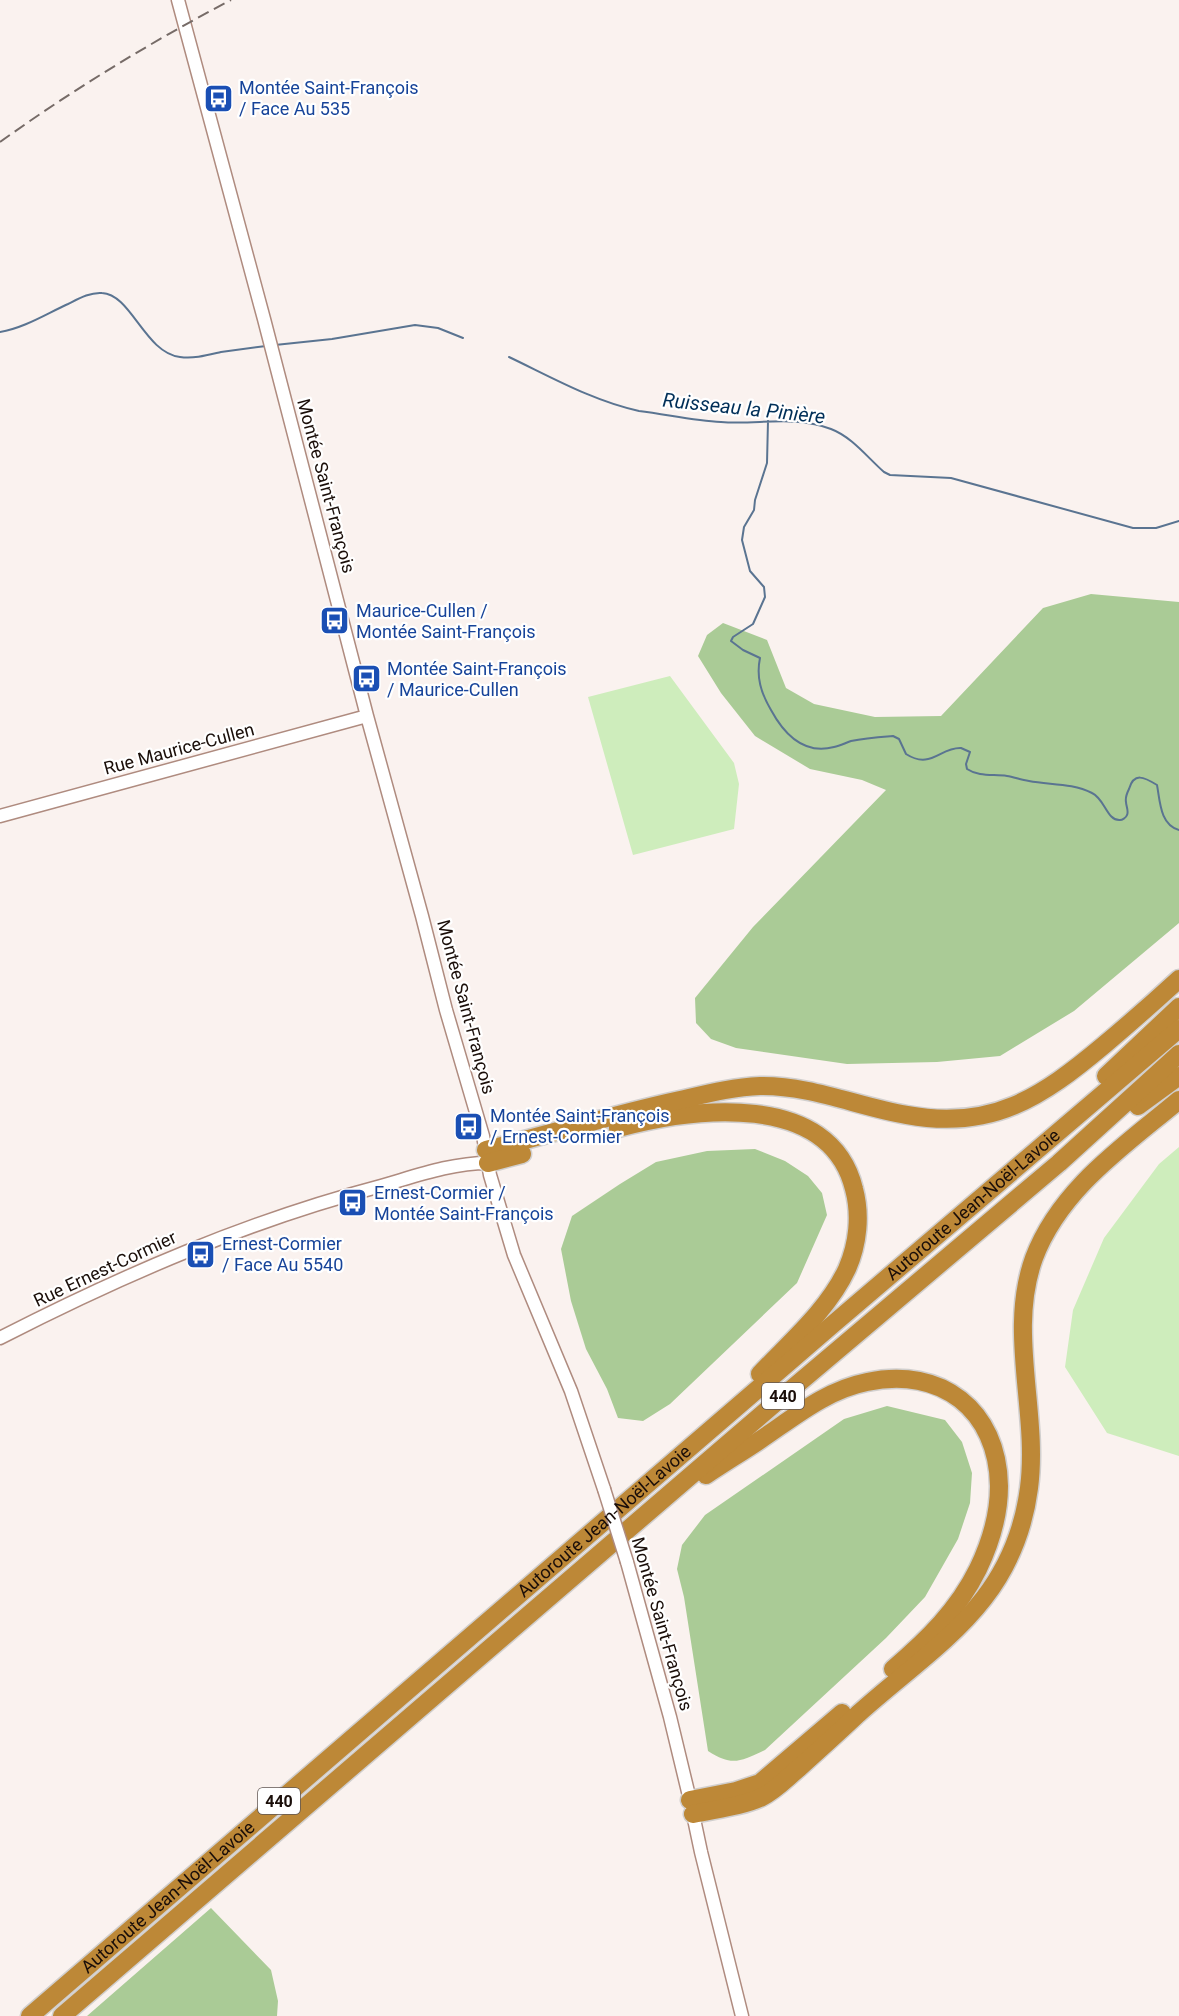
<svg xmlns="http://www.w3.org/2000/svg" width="1179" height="2016" viewBox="0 0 1179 2016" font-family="Roboto,sans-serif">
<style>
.green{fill:#ceedbc}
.forest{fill:#aacb96}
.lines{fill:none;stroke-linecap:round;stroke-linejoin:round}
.stream{stroke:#5a7491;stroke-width:2}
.minor-casing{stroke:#af8b7f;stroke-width:15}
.highway-casing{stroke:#d1cfce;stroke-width:21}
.minor{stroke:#fff;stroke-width:12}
.highway{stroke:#bd8837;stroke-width:18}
.rail{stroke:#766b67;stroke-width:2;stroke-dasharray:12 6;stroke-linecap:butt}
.minor-bridge-casing{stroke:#af8b7f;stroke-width:15;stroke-linecap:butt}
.minor-bridge{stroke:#fff;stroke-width:12}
.labels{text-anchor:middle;stroke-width:4.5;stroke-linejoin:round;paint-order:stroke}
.shield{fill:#fff;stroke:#5f5653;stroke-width:1.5}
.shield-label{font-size:16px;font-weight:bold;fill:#1a0e09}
.transit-label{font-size:18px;fill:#164399;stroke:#fff;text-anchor:start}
.street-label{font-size:18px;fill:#1a0e09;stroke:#fff}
.water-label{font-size:20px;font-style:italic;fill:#002f58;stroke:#fff}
</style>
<rect width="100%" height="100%" fill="#faf2ef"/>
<path class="green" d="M670 676 734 763 739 784 734 829 633 855 588 697Z
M1179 1147V1456L1107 1433 1065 1367 1073 1310 1104 1238 1159 1164Z"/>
<path class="forest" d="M1091 594 1179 602V923L1074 1011 1000 1056 937 1062 847 1064 736 1048 711 1039 696 1023 695 998 753 927 886 790 862 780 810 769 755 736 721 693 698 656 707 635 723 623 767 640 786 688 814 704 875 717 941 716 1043 608Z
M755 1149 785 1161 808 1176 822 1193 827 1215 797 1283 670 1404 643 1421 618 1418 607 1389 586 1349 571 1301 561 1249 572 1216 620 1184 656 1162 707 1151Z
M887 1406 945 1420 962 1442 972 1473 970 1503 958 1539 925 1597 886 1638 765 1750C740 1761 733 1767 708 1751L684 1597 677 1569 682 1545 705 1515 844 1419Z
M211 1908 271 1970 278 2001 277 2016H87Z"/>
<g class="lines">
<path class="stream" d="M0 332C24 328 46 314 68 304 78 299 90 292 102 293 131 294 145 353 180 357 194 359 208 355 221 352 236 350 251 348 266 346
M275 345 332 339 415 325 438 328 463 338
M509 357C551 377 593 401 639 411 666 414 693 421 721 422 757 425 796 415 831 429 852 437 867 457 884 472L890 475 951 478 1133 528H1156L1179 521
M768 421 767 463 755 500 754 510 744 527 742 540 750 571 764 587 765 597 753 624 733 637 731 641 743 650 760 658C756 677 761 693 771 710 784 734 804 755 834 747 840 746 845 743 851 741 865 738 880 737 893 736L899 739 906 754C931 770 940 747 961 748L970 752 966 764 967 769C979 777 993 774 1007 776 1014 777 1021 780 1029 781 1050 785 1072 783 1092 793 1105 799 1107 821 1120 820 1122 820 1126 818 1127 815 1129 811 1126 806 1126 802 1125 797 1127 793 1129 789 1134 772 1144 777 1157 785 1160 801 1160 825 1179 830"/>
<defs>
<path id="minor" d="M178 0 264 319 367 716 422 916 446 1010 483 1136 490 1175 514 1255 571 1391 604 1489
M0 816 367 716
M0 1338C123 1275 248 1221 381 1186 416 1176 451 1163 488 1163
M627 1562 670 1717 690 1800 701 1852 742 2016"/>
<g id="highway">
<path d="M1106 1076 1179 1007"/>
<path d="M1138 1106 1179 1076"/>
<path d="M618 1128C693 1108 830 1090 854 1189 861 1215 858 1244 847 1269 828 1310 790 1342 760 1374"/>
<path d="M486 1150C551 1134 615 1114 680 1100 706 1094 733 1087 760 1086 810 1085 859 1107 907 1115 992 1131 1042 1097 1104 1045 1129 1024 1154 1002 1179 979"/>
<path d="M488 1163 522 1154"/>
<path d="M706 1475C724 1463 742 1452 760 1440 793 1418 826 1390 867 1382 941 1366 998 1410 999 1486 999 1514 990 1544 978 1569 958 1610 927 1640 893 1669"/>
<path d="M690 1800 736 1791 760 1783 842 1713"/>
<path d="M693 1814C715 1809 741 1807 762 1797 776 1790 787 1778 799 1768 819 1750 839 1732 858 1714 936 1644 1014 1603 1029 1488 1039 1412 1007 1332 1034 1258 1060 1189 1124 1146 1179 1100"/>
<path id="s1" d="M30 2016 832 1325 1179 1029"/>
<path d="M62 2016 788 1392 1059 1163 1179 1054"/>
</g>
</defs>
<use href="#minor" class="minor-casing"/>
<use href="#highway" class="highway-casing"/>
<use href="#minor" class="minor"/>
<use href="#highway" class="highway"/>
<path class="rail" d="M0 142C74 89 151 42 231 0"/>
<defs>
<path id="minor-bridge" d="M604 1489 627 1562"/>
</defs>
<use href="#minor-bridge" class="minor-bridge-casing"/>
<use href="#minor-bridge" class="minor-bridge"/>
</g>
<defs>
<symbol id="bus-square" viewBox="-11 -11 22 22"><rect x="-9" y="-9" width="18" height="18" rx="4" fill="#1a4fb4" stroke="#fff"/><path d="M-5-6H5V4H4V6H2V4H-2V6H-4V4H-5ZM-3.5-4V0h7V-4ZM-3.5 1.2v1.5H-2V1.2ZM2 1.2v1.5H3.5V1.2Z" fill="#fff"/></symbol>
</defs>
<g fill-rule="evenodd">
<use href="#bus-square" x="202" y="82" width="33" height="33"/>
<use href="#bus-square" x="318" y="604" width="33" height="33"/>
<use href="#bus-square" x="350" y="662" width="33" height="33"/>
<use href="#bus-square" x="452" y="1110" width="33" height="33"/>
<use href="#bus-square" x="336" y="1186" width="33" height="33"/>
<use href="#bus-square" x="184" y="1238" width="33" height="33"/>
</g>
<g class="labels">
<g class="shield">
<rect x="762" y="1383" width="42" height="26" rx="4.5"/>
<rect x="258" y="1788" width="42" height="26" rx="4.5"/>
</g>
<g class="shield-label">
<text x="783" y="1402">440</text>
<text x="279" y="1807">440</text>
</g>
<g class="transit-label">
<text x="239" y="94">Montée Saint-François<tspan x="239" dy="21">/ Face Au 535</tspan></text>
<text x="356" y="617">Maurice-Cullen /<tspan x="356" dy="21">Montée Saint-François</tspan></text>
<text x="387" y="675">Montée Saint-François<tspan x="387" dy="21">/ Maurice-Cullen</tspan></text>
<text x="490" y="1122">Montée Saint-François<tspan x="490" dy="21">/ Ernest-Cormier</tspan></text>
<text x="374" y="1199">Ernest-Cormier /<tspan x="374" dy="21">Montée Saint-François</tspan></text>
<text x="222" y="1250">Ernest-Cormier<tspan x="222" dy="21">/ Face Au 5540</tspan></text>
</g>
<g class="street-label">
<text transform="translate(326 486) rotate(75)" y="6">Montée Saint-François</text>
<text transform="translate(179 749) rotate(-15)" y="6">Rue Maurice-Cullen</text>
<text transform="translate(466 1007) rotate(75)" y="6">Montée Saint-François</text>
<text dy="6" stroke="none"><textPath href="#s1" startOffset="1244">Autoroute Jean-Noël-Lavoie</textPath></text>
<text transform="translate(105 1269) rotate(-25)" y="6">Rue Ernest-Cormier</text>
<text dy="6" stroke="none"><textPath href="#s1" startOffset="758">Autoroute Jean-Noël-Lavoie</textPath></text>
<text transform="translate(662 1624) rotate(74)" y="6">Montée Saint-François</text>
<text dy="6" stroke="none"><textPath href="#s1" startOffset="182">Autoroute Jean-Noël-Lavoie</textPath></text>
</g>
<g class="water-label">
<text transform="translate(744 408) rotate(6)" y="7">Ruisseau la Pinière</text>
</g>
</g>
</svg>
